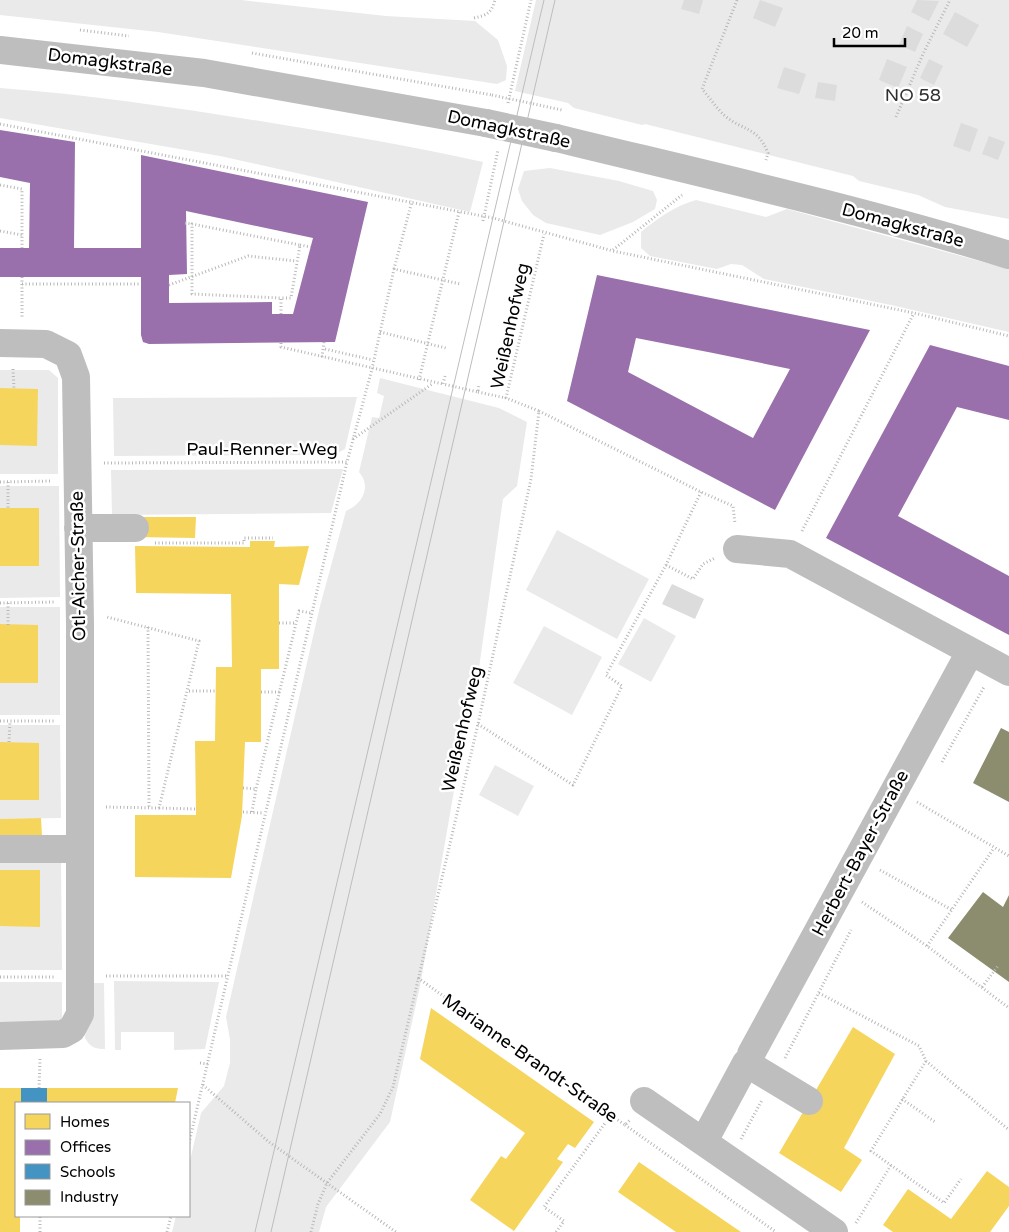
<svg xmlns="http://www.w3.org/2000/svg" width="1009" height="1232" viewBox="0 0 1009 1232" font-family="'Varela Round',sans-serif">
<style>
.green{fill:#eaeaea}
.homes{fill:#f6d55c}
.offices{fill:#9970ab;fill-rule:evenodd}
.schools{fill:#4393c3}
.industry{fill:#8c8c6e}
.building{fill:#dcdcdc}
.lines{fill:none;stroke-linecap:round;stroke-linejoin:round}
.path{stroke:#b8b8b8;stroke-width:3;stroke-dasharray:1 2.5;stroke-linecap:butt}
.minor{stroke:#bebebe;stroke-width:28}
.tram{stroke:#bdbdbd;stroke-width:1}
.path-bridge{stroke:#b8b8b8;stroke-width:3;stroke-dasharray:1 2.5;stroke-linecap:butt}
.minor-bridge{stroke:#bebebe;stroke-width:28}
.labels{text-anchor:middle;stroke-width:5;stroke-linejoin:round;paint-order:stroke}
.street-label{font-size:18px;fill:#000;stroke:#fff}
.park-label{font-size:18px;fill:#2f2f2f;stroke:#fff}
</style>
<rect width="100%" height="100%" fill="#fff"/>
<path class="green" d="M0 0H241L386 16 475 21 498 40 507 66 506 80 497 84 158 32 0 15Z
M536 0H1009V219L945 207 918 195 859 181 853 176 645 124 642 125 574 108 568 103 515 91Z
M0 88C93 95 186 109 278 124 347 135 415 147 483 162L470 212 220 156 0 118Z
M550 168 619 181 653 191 657 200 655 209 633 222 600 235 546 223 533 215 522 201 518 189 524 171Z
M696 200 766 217 787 209 1009 269V332L891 305 764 279 742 265 731 264 717 269 650 256 641 248V232C658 218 675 206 696 200Z
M0 370H49L58 378V474H0Z
M380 378 499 408 527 422 517 486 503 499 479 668 455 785 420 986 390 1122 326 1207 319 1232H172L176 1216H189V1165L201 1113 224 1086 230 1063V1040L226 1017 320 606 346 511C362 504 372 487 359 472L372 417 379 418 384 396 377 393Z
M357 397 345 449 334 455 114 456 113 398Z
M343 469 331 513 112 515 111 470Z
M0 486H59L60 597 0 598Z
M557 530 649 579 617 639 526 590Z
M0 607H60V715H0Z
M644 618 676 636 651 682 618 664Z
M544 626 602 657 572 715 513 683Z
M0 725H60L61 818 0 819Z
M495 765 534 786 518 816 479 795Z
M0 860H61L62 970H0Z
M114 981 219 982 205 1049 174 1050V1032H121V1050H115Z
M0 982H62V1020L0 1025Z
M90 983H104L105 1049C95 1049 90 1047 85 1038Z"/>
<path class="homes" d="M0 388 38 389 37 446 0 445Z
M0 508H39V566H0Z
M135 517H196L195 538 135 537Z
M250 541H275L274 547 309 546 299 585 279 584V669H261V742H245L242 816 231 878 135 877V815H196L195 741H215L216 667H232L231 594 136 593 135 546 250 547Z
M0 624 38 625V683H0Z
M0 742 39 743V800H0Z
M41 818 42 837H0V819Z
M0 870H40V927L0 926Z
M431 1008 594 1122 575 1148 568 1144 557 1159 563 1162 514 1231 470 1200 501 1156 506 1159 525 1133 420 1059Z
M853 1027 895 1054 844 1148 862 1160 841 1192 779 1153Z
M0 1088H21V1103H16V1216H20V1232H0Z
M47 1088H178L175 1103H47Z
M639 1162 655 1173 741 1232H676L618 1192Z
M987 1171 1009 1187V1206L990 1232H893L883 1225 908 1189 951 1219Z"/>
<path class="offices" d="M0 130 75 142 74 248H141V155L368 202 335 342 149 344 143 342 141 335V277H0V248H29L30 183 0 177ZM186 211 313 238 293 314H272V302L169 303V275L187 274Z
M597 275 870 330 775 510 567 401ZM636 338 713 353 790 369 753 438 628 372Z
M930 345 1009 366V420L957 407 898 516 1009 576V635L826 538Z"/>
<path class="schools" d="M21 1088H47V1103H21Z"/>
<path class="industry" d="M1001 728 1009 732V802L973 783Z
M983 892 1003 907 1009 895V982L948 938Z"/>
<path class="building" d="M684 0H703L699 14 681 9Z
M760 0 783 8 775 27 753 18Z
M917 0 939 1 929 21 911 12Z
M955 12 979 25 967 47 943 34Z
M907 26 923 34 915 52 899 45Z
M887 59 907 67 898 88 879 80Z
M929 59 943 66 934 85 920 78Z
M784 67 806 74 799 94 777 88Z
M818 82 837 85 835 101 815 98Z
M961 123 978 129 970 152 953 146Z
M989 136 1005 142 998 160 982 154Z
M672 584 704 599 695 619 662 604Z"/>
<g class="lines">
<path class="path" d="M737 0 702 89C710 98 717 109 725 116 743 131 757 126 768 153L766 160
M474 18C488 15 491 13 495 0
M80 30 129 36
M252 53 492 95
M508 103 531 0
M896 117 923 54 950 0
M0 124 493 218 613 251 914 313 1009 336
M0 185 22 189V248
M483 221 498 150
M185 223 192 224
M0 231 22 235
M300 245 311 247
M613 250 682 195
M394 269 412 201
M22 277V319
M22 284H141
M169 285 248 256 296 261
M281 314V298H291L300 245 192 224V294L281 298
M380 332 446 348
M281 343V347L443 384
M325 349 373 360
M322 357 324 342
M13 369 14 389
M445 376 443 384 478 392 479 384
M419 380 459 212
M478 392 506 398
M539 411 701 492 733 506 735 524
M353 439 432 384
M104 463 347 462 372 369 394 269 460 284
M0 482 52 481
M8 482V508
M802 531 914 313
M155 543H244V538H273
M666 565 693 579 703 564 715 558
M0 603 54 602
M279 623H296
M8 625V603
M148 627 149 807
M189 691H215
M261 692H280
M0 721H54
M478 724 573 785 622 686 606 675 666 565 701 492
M9 742 10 721
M942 762 984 687
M243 788 256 789 299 611 311 613
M917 802 1009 856
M106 807 159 808 199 641 107 617
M159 808 196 809
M243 812 264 813
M252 812 256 789
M880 870 952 910
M862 902 927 946 1009 1008
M927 946 994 848
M106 976H226
M0 977H54
M418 978 625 1125 630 1120
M982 987 998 966
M819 993 919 1046 926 1061 1009 1130
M785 1058 851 930
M926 1061 871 1151 944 1203 961 1179
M200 1063 208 1064
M203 1085 269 1142 396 1232
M39 1088 40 1059
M902 1099 935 1122
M625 1125 776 1232
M741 1139 762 1100
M189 1143 347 462
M856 1223 891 1165
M40 1232V1216
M167 1232 171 1216
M311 1232 318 1204 327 1183 380 1114 393 1087 478 724 531 479 539 411 506 398 544 234
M556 1232 564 1221 544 1207 611 1115"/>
<path class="minor" d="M0 50 204 73 486 123
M556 138C708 175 860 209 1009 255
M0 343 46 344 68 355 76 377 80 624V1014L72 1029 63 1034 0 1036
M78 528H135
M737 549 790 554 1009 672
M0 849H80
M751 1054 970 652
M644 1101 834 1232
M704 1141 746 1063 809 1101"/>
<path class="tram" d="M255 1232 544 0
M271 1232 555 0"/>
<path class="path-bridge" d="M492 95 562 110"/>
<path class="minor-bridge" d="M486 123 556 138"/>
</g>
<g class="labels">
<g class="street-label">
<text transform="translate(110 62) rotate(7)" y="6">Domagkstraße</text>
<text transform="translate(509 129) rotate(12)" y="6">Domagkstraße</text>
<text transform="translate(903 225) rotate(15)" y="6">Domagkstraße</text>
<text transform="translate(510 326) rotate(-78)" y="6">Weißenhofweg</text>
<text x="262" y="455">Paul-Renner-Weg</text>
<text transform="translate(78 566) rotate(-91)" y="6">Otl-Aicher-Straße</text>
<text transform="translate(462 729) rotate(-77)" y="6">Weißenhofweg</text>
<text transform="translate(860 853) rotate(-62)" y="6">Herbert-Bayer-Straße</text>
<text transform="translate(530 1058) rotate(35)" y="6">Marianne-Brandt-Straße</text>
</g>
<g class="park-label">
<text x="913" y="101">NO 58</text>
</g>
</g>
<rect x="15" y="1102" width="175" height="115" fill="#ffffff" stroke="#999999"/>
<rect x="25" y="1114" width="25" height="15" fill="#f6d55c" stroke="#999999"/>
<text x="60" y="1127" font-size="15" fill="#000000">Homes</text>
<rect x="25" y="1140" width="25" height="15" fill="#9970ab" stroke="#999999"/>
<text x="60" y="1152" font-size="15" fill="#000000">Offices</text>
<rect x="25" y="1164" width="25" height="15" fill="#4393c3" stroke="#999999"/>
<text x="60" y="1177" font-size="15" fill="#000000">Schools</text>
<rect x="25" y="1190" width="25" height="15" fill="#8c8c6e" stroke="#999999"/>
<text x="60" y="1202" font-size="15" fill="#000000">Industry</text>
<path d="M834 38v8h71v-8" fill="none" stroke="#000000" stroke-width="2.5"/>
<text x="842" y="38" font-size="15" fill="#000000" stroke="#ffffff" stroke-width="4" paint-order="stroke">20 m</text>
</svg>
